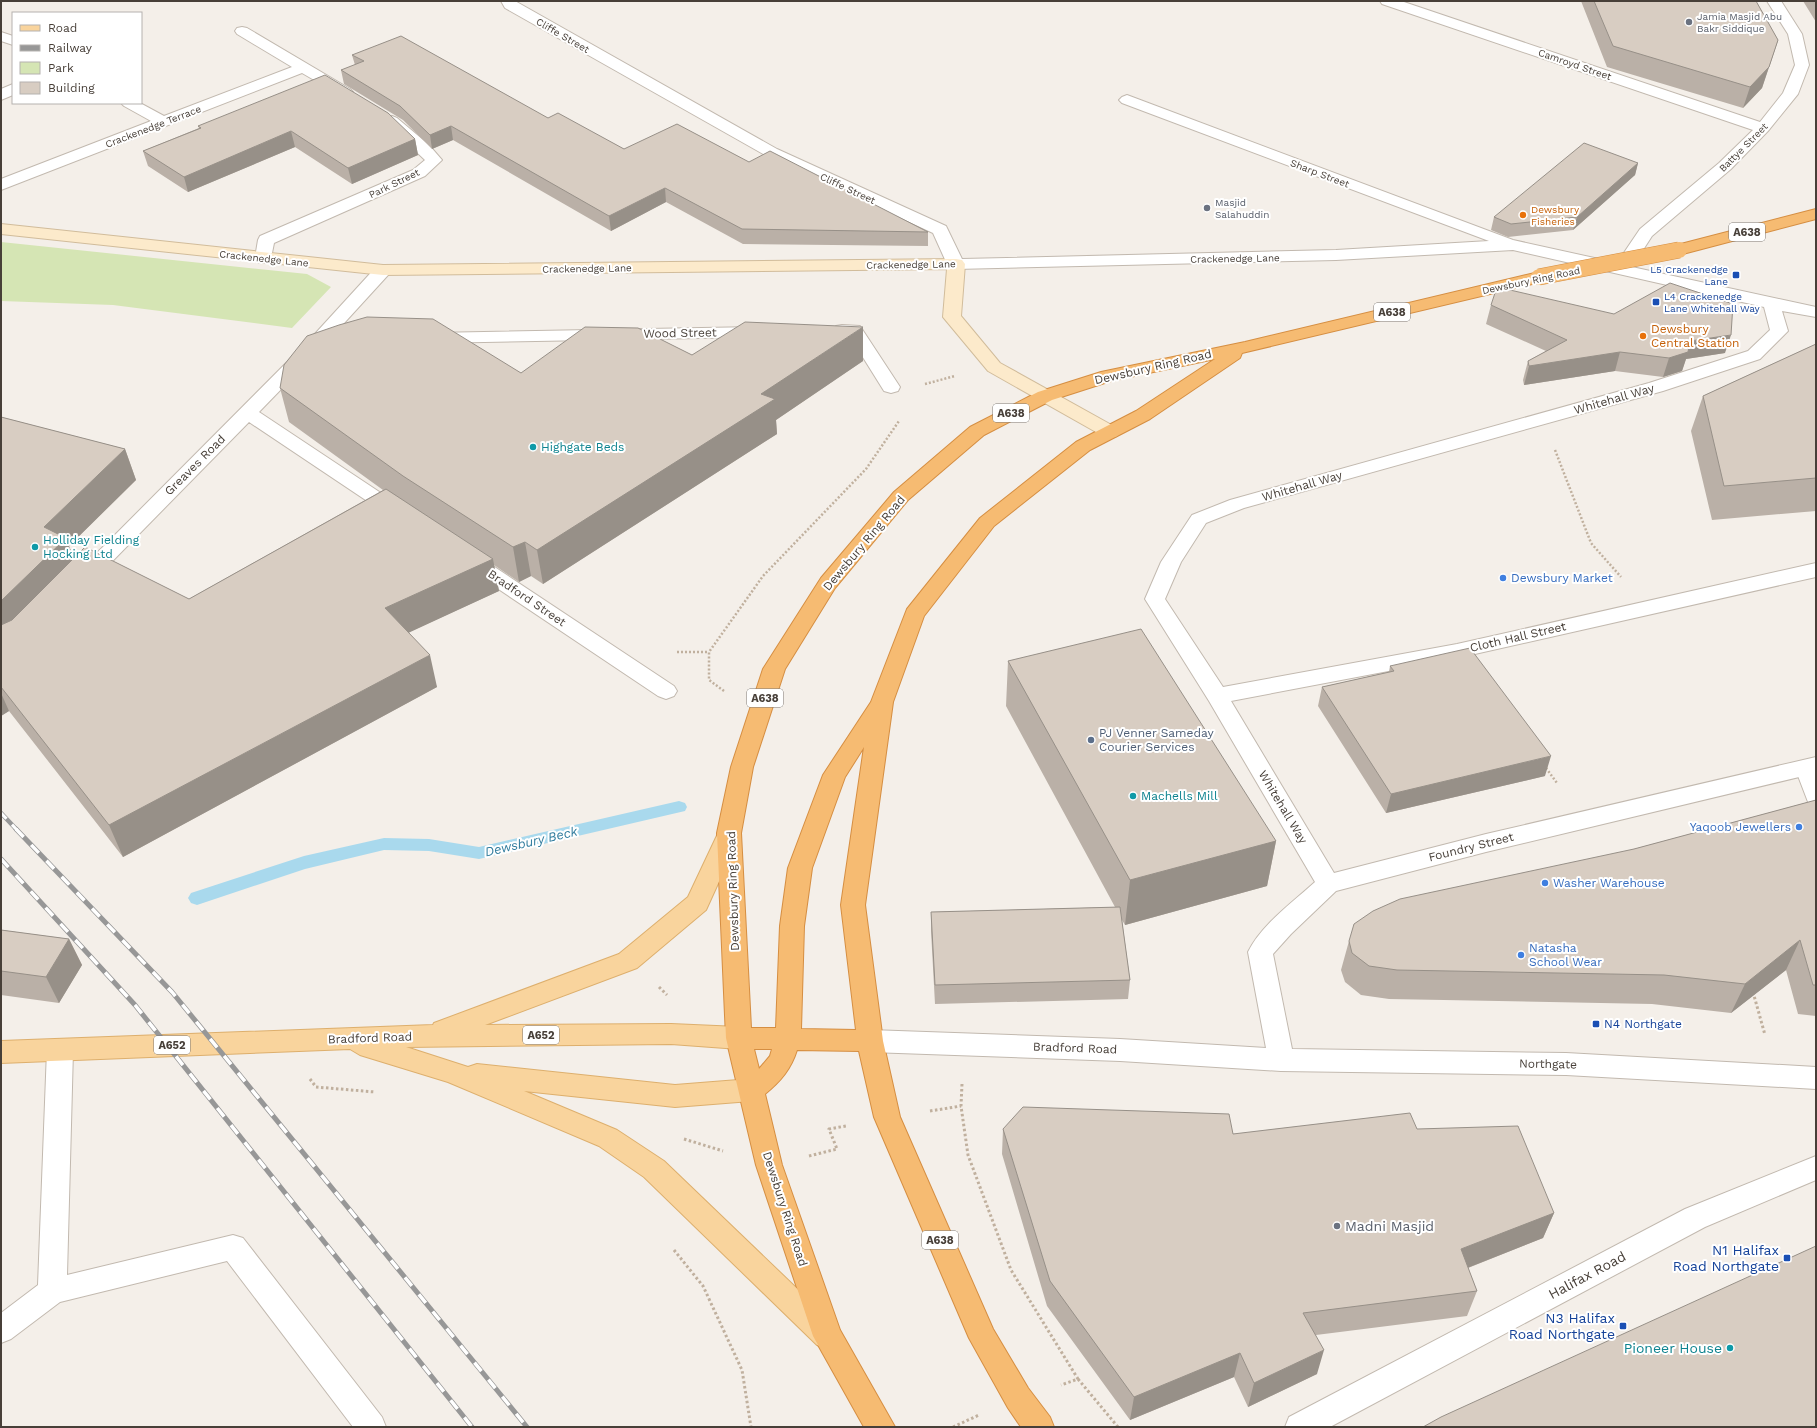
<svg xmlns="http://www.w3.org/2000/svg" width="1817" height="1428" viewBox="0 0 1817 1428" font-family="'Work Sans',sans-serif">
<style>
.green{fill:#d5e5b4}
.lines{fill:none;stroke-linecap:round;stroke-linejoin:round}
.stream{fill:#a9d9ed;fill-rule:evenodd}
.lane-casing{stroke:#c2b9af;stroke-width:2}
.street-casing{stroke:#c2b9af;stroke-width:2}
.secondary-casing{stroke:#d1bc9b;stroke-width:2}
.primary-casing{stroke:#ddaf6d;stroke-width:2}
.highway-casing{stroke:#d58e42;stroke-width:2}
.path-far1{stroke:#c0b09e;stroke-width:2.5;stroke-dasharray:2 2;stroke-linecap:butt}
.path{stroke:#c0b09e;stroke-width:3;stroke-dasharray:2.5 2.5;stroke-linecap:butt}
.lane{fill:#fff;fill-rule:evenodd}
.street{fill:#fff;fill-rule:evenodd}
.secondary{fill:#fceacb;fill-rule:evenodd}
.primary{fill:#f9d49d;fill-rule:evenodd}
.highway{fill:#f6bb72;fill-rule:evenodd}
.rail-far1-casing{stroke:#979797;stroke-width:4.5}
.rail-casing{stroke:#979797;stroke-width:5}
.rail-far1{stroke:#fff;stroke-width:3;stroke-dasharray:8;stroke-linecap:butt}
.rail{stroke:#fff;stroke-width:3.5;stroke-dasharray:11;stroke-linecap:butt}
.highway-bridge-casing{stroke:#d58e42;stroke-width:17;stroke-linecap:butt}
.highway-bridge{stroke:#f6bb72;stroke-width:16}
.wall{fill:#bab0a7}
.shaded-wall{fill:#979088}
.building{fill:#d8cdc2;stroke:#979088}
.worship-dot{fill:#6b7280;stroke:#fff;stroke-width:1.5}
.food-dot{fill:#e8710a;stroke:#fff;stroke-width:1.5}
.transit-dot{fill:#1a4fb4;stroke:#fff;stroke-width:1.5}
.culture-dot{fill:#0f9aa8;stroke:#fff;stroke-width:1.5}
.shop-dot{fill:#3f7fe0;stroke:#fff;stroke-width:1.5}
.service-dot{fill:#5c6f8a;stroke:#fff;stroke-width:1.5}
.labels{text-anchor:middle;stroke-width:4;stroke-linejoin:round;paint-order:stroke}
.far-worship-label{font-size:10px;fill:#5b616d;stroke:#fff;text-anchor:start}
.far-street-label{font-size:10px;fill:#473f38;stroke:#fff}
.far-food-label{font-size:10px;fill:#c56008;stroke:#fff;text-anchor:start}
.far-transit-label{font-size:10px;fill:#164399;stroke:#fff;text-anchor:end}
.shield{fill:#fff;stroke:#7e7974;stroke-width:1}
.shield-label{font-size:11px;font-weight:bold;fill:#473f38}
.food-label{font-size:12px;fill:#c56008;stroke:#fff;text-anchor:start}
.street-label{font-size:12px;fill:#473f38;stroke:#fff}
.culture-label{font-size:12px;fill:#0d838f;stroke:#fff;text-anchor:start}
.shop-label{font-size:12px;fill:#366cbe;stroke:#fff;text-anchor:start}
.service-label{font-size:12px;fill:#4e5e75;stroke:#fff;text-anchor:start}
.transit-label{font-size:12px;fill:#164399;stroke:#fff;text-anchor:start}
.water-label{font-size:13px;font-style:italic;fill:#327d9e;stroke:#fff}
.near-worship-label{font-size:14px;fill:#5b616d;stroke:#fff;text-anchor:start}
.near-transit-label{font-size:14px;fill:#164399;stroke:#fff;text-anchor:end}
.near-street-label{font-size:14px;fill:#473f38;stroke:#fff}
.near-culture-label{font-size:14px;fill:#0d838f;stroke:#fff;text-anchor:end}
</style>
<rect width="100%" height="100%" fill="#f4efe9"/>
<path class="green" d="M1 242 307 274 331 287 292 328 113 305 1 301Z"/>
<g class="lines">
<path class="stream" d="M679 801 685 803 687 807 685 811 479 859 429 851 384 850 305 869 197 905 191 903 188 898 191 893 304 856 384 838 429 839 479 847Z"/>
<defs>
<path id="lane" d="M1806 760 1814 762 1816 766V804L1808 802 1795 768 1798 762Z
M60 1039 69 1042 73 1050 67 1275 233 1235 243 1238 382 1417 386 1427H353L227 1261 60 1302 11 1339 1 1343V1313L38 1285 47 1050 51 1042Z"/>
<path id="street" d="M501 1H515L777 149 946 226 962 259 1336 250 1489 241 1122 103 1119 100 1122 97 1127 95 1513 240 1617 263 1640 229 1719 163 1753 130 1382 4 1380 1H1401L1760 122 1783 93 1795 65 1788 34 1767 1H1781L1802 34 1809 65 1798 94 1768 131 1731 169 1652 236 1632 267 1816 307V317L1782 311 1788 331 1760 359 1663 391 1244 508 1206 523 1181 562 1165 599 1223 687 1457 644 1816 563V577L1457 658 1231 701 1334 873 1486 834 1816 757V773L1486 852 1336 891 1291 934 1273 954 1292 1049 1566 1053 1816 1067V1089L1566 1075 1281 1071 1120 1061 870 1052 861 1048 857 1041 861 1034 870 1030 1120 1039 1266 1048 1248 952C1262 924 1292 903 1315 882L1209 701 1145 599 1161 562 1192 515 1230 500 1649 383 1748 351 1770 330 1764 307 1513 250 1336 260 956 269 950 268 947 264 933 233 765 155 505 8Z
M242 27 247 28 350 89 353 92 350 95H340L302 73 1 190V179L151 121 124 106 121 103H140L164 116 292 67 237 34 235 31 237 28Z
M1 32 13 36V45L1 41Z
M13 84V95L1 100V89Z
M392 116 397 118 429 145 442 160 425 176 274 243 271 258 269 262 263 263 257 262 255 258 258 240 260 236 413 170 425 160 387 124 384 121 387 118Z
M383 265 389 266 392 270 389 274 325 344 259 412 405 509 408 513 405 517 398 519 391 517 249 422 91 583 84 585 77 583 74 578 77 573 313 336 377 266Z
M842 325 860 326 900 387 898 391 891 393 884 391 849 335 836 334 833 330 836 326Z
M757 327 763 328 766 332 763 336 757 337 432 343 426 342 423 338 426 334 432 333Z
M471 554 478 556 674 686 677 691 674 696 666 699 658 696 464 566 461 561 464 556Z
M1816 1156V1180L1705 1227 1330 1427H1285L1289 1417 1685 1209Z"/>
<path id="secondary" d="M1 224 383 265 956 259 962 260 965 264 961 316 1000 363 1117 428 1119 432 1117 436 1110 438 1103 436 988 371 943 317 947 269 383 275 1 234Z"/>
<path id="primary" d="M729 824 737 827 741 833 706 910 637 968 485 1025 671 1024 739 1027 748 1031 752 1038 748 1045 739 1049 671 1044 406 1047 468 1067 477 1064 675 1085 751 1079 760 1082 764 1090 760 1098 751 1101 675 1107 524 1091 617 1130 664 1161 837 1327 841 1336 837 1345 827 1349 817 1345 644 1177 599 1146 448 1082 360 1055 350 1049 1 1063V1041L433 1025 434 1023 619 954 688 897 721 827Z"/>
<path id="highway" d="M1816 209V219L1679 255 1673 254 1671 250 1673 246Z
M1539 272 1545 273 1548 277 1545 281 1242 353 1240 358 1150 419 1090 450 994 526 924 616 893 702 865 905 883 1041 900 1117 993 1329 1028 1388 1050 1417 1054 1427H1021L1008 1408 969 1338 874 1117 859 1051 797 1050C791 1069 781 1081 765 1094L782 1165 840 1330 895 1427H864L813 1336 756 1165 726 1038 717 833 731 767 763 669 821 578 894 492 970 427 1038 392 1101 372 1245 342ZM1215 359 1136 411 1076 442 980 518 907 609 871 702 823 775 788 868 780 926 776 1028H751L741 833 753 767 785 669 835 588 908 500 984 435 1052 400 1111 381ZM864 747 841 905 856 1030 801 1029 804 926 812 868 845 777ZM754 1049H772L770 1056 759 1069Z"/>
</defs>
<use href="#lane" class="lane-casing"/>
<use href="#street" class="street-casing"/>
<use href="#secondary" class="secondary-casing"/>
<use href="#primary" class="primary-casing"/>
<use href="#highway" class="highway-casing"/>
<path class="path-far1" d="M925 384 955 376
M1555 450 1591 543 1621 577
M677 652H709
M724 691 709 680V652L763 576 866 469 899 421
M1546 768 1557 783"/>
<path class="path" d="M659 987 667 995
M1753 992 1765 1035
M310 1079 316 1087 375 1092
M962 1084 961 1106 968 1155 1011 1270 1078 1379 1061 1385
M930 1111 961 1106
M684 1139 723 1151
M809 1156 837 1149 829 1129 846 1126
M674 1250 703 1286 742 1370 751 1427
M1078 1379 1118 1427
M953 1427 979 1415"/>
<use href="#lane" class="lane"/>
<use href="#street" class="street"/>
<use href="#secondary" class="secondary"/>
<use href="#primary" class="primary"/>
<use href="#highway" class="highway"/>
<defs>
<path id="rail-far1" d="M1 813 17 830"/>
<path id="rail" d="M16 829 172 992 527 1427
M1 859 135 1005 472 1427"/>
</defs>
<use href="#rail-far1" class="rail-far1-casing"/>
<use href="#rail" class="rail-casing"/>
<use href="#rail-far1" class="rail-far1"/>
<use href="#rail" class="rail"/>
<defs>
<path id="highway-bridge" d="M1539 277 1679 250"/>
</defs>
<use href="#highway-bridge" class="highway-bridge-casing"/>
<use href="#highway-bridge" class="highway-bridge"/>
</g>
<path class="wall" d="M1581 1H1756L1778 40 1762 88 1743 108 1607 67Z
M1803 1H1816V22Z
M352 55 548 118 624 149 749 162 928 232V246L743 244 666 202 611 231 453 140 432 149 403 120 344 84 341 70 355 65Z
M198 126 415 139 418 155 352 184 295 147 188 192 148 166 143 151 199 128Z
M1638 163 1635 175 1573 230 1508 237 1491 230 1494 217Z
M1491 305 1725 353 1686 359 1682 371 1663 377 1615 371 1524 385 1523 380 1528 361 1546 351 1486 324Z
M1816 344V511L1712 520 1691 431 1703 396Z
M692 355 863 361 776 420 777 434 543 584 531 576 519 582 494 565 499 591 409 632 437 687 123 857 9 711 1 716V417L125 449 136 480 69 546 74 558 189 599 383 490 289 422 280 388 521 373Z
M1008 661 1276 841 1267 886 1125 925 1122 920 1130 980 1128 999 935 1004 931 931V912L1115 907 1006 706Z
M1390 666 1545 776 1386 813 1318 706 1322 687 1389 672Z
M1816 800V1016L1798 1014 1786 970 1731 1013 1652 1004 1389 999 1361 995 1345 982 1341 970 1349 941 1634 849Z
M1 930 69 939 82 965 59 1003 1 995Z
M1003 1129 1233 1134 1417 1129 1554 1213 1543 1238 1468 1268 1477 1291 1467 1316 1316 1335 1317 1374 1248 1407 1234 1377 1130 1420 1047 1306 1002 1154Z"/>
<path class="shaded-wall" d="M1778 40 1762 88 1743 108 1750 87Z
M451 126 453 140 432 149 430 135Z
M291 131 295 147 188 192 184 177Z
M415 139 418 155 352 184 348 168Z
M1638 163 1635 175 1573 230 1577 217Z
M665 188 666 202 611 231 609 216Z
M863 327V361L776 420 777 434 543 584 537 550 761 394Z
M1731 335 1725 353 1686 359 1682 371 1663 377 1669 358 1690 341Z
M1620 352 1615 371 1524 385 1529 366Z
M125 449 136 480 69 546 78 569 1 643V601L44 527Z
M525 542 531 576 519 582 513 547Z
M493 559 499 591 393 640 385 608Z
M430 655 437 687 123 857 109 825Z
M1 693 9 711 1 716Z
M1551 756 1545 776 1386 813 1391 794Z
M1276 841 1267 886 1125 925 1130 880Z
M69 939 82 965 59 1003 46 977Z
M1800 940 1786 970 1731 1013 1745 984Z
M1554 1213 1543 1238 1452 1274 1461 1249Z
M1324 1350 1317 1374 1248 1407 1254 1383Z
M1240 1353 1234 1377 1130 1420 1134 1397Z"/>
<path class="building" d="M1594 1H1756L1778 40 1769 67 1750 87 1613 46Z
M401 36 548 118 558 113 624 149 677 124 749 162 770 151 928 232 742 229 665 188 609 216 451 126 430 135 400 106 341 70 364 61 352 55Z
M325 75 388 113 415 139 348 168 291 131 184 177 143 151 201 128 198 126Z
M1584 143 1638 163 1577 217 1511 224 1494 217Z
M1670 283 1733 304 1731 335 1690 341 1688 352 1669 358 1620 352 1529 366 1528 361 1567 340 1491 305 1497 287 1614 314Z
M367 317 433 319 521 373 585 327 638 328 692 355 745 322 863 327 761 394 775 399 537 550 525 542 513 547 403 476 280 388 284 365 307 336 339 325Z
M1816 344V478L1724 486 1703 396Z
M1 417 125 449 44 527 66 538 1 601Z
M386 489 493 559 385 608 430 655 109 825 1 687V625L12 620 85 547 189 599Z
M1141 629 1276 841 1130 880 1008 661Z
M1470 648 1551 756 1391 794 1322 687 1394 671 1390 666Z
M1816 800V985H1813L1800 940 1745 984 1664 975 1397 970 1369 966 1352 953 1349 941 1354 924 1373 911 1400 899 1634 849Z
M1120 907 1130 980 935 985 931 912Z
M1 930 69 939 46 977 1 971Z
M1023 1107 1229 1114 1233 1134 1410 1113 1417 1129 1518 1126 1554 1213 1461 1249 1477 1291 1303 1313 1324 1350 1254 1383 1240 1353 1134 1397 1050 1281 1003 1129Z
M1816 1246V1427H1423L1441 1417Z"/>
<g class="worship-dot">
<circle cx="1689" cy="22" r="4"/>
<circle cx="1207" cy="208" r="4"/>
<circle cx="1337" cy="1226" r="4"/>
</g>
<g class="food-dot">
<circle cx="1523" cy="215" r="4"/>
<circle cx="1643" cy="336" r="4"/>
</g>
<g class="transit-dot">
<rect x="1732" y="271" width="8" height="8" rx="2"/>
<rect x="1652" y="298" width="8" height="8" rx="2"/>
<rect x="1592" y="1020" width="8" height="8" rx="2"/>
<rect x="1783" y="1254" width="8" height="8" rx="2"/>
<rect x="1619" y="1322" width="8" height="8" rx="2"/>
</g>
<g class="culture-dot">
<circle cx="533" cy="447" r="4"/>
<circle cx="35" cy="547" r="4"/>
<circle cx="1133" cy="796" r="4"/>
<circle cx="1730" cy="1348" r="4"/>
</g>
<g class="shop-dot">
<circle cx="1503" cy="578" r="4"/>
<circle cx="1799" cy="827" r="4"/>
<circle cx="1545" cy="883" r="4"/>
<circle cx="1521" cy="955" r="4"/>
</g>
<circle class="service-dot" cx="1091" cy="740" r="4"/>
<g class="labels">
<g class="far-worship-label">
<text x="1697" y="20">Jamia Masjid Abu<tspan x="1697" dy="12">Bakr Siddique</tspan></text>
<text x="1215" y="206">Masjid<tspan x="1215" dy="12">Salahuddin</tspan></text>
</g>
<g class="far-street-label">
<text transform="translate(563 35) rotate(30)" y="4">Cliffe Street</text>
<text transform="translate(1575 64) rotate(19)" y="4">Camroyd Street</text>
<text transform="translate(153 126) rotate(-21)" y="4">Crackenedge Terrace</text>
<text transform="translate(1743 147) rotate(-45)" y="4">Battye Street</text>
<text transform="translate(1320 173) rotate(21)" y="4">Sharp Street</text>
<text transform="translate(394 183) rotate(-26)" y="4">Park Street</text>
<text transform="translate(848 188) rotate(25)" y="4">Cliffe Street</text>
<text transform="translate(264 258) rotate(6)" y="4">Crackenedge Lane</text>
<text transform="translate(1235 258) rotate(-1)" y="4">Crackenedge Lane</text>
<text transform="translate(911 264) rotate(-1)" y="4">Crackenedge Lane</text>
<text transform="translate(587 268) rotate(-1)" y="4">Crackenedge Lane</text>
<text transform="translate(1531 280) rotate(-12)" y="4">Dewsbury Ring Road</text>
</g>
<g class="far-food-label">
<text x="1531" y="213">Dewsbury<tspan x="1531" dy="12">Fisheries</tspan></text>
</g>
<g class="far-transit-label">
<text x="1728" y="273">L5 Crackenedge<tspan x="1728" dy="12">Lane</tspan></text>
<text x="1664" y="300" text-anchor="start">L4 Crackenedge<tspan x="1664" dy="12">Lane Whitehall Way</tspan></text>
</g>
<g class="shield">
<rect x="1729" y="223" width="36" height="18" rx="3"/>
<rect x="1374" y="303" width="36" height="18" rx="3"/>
<rect x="993" y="404" width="36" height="18" rx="3"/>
<rect x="747" y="689" width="36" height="18" rx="3"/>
<rect x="523" y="1026" width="36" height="18" rx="3"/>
<rect x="154" y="1036" width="36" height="18" rx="3"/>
<rect x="922" y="1231" width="36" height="18" rx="3"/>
</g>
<g class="shield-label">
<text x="1747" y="236">A638</text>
<text x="1392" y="316">A638</text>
<text x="1011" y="417">A638</text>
<text x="765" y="702">A638</text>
<text x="541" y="1039">A652</text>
<text x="172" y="1049">A652</text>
<text x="940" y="1244">A638</text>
</g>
<g class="food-label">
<text x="1651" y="333">Dewsbury<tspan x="1651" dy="14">Central Station</tspan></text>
</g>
<g class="street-label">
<text transform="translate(680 333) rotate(-1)" y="4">Wood Street</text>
<text transform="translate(1153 367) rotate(-13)" y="4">Dewsbury Ring Road</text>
<text transform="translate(1614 399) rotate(-16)" y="4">Whitehall Way</text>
<text transform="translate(195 465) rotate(-45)" y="4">Greaves Road</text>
<text transform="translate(1302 486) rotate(-16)" y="4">Whitehall Way</text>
<text transform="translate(864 543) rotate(-50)" y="4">Dewsbury Ring Road</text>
<text transform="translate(527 598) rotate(34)" y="4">Bradford Street</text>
<text transform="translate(1518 637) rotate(-13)" y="4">Cloth Hall Street</text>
<text transform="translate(1283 807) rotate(59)" y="4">Whitehall Way</text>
<text transform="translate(1471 847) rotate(-14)" y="4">Foundry Street</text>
<text transform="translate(733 891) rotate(-92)" y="4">Dewsbury Ring Road</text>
<text transform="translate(370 1038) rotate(-2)" y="4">Bradford Road</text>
<text transform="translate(1075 1048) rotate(2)" y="4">Bradford Road</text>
<text transform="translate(1548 1064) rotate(1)" y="4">Northgate</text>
<text transform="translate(785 1209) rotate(72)" y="4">Dewsbury Ring Road</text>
</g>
<g class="culture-label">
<text x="541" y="451">Highgate Beds</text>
<text x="43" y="544">Holliday Fielding<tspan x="43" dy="14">Hocking Ltd</tspan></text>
<text x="1141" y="800">Machells Mill</text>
</g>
<g class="shop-label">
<text x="1511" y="582">Dewsbury Market</text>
<text x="1791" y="831" text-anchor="end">Yaqoob Jewellers</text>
<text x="1553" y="887">Washer Warehouse</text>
<text x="1529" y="952">Natasha<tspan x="1529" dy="14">School Wear</tspan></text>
</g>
<g class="service-label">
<text x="1099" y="737">PJ Venner Sameday<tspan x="1099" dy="14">Courier Services</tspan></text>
</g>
<g class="transit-label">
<text x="1604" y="1028">N4 Northgate</text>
</g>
<g class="water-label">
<text transform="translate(531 841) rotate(-13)" y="5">Dewsbury Beck</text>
</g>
<g class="near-worship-label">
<text x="1345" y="1231">Madni Masjid</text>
</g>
<g class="near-transit-label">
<text x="1779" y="1255">N1 Halifax<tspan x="1779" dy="16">Road Northgate</tspan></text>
<text x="1615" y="1323">N3 Halifax<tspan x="1615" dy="16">Road Northgate</tspan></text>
</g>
<g class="near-street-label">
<text transform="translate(1587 1275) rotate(-28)" y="5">Halifax Road</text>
</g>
<g class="near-culture-label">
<text x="1722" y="1353">Pioneer House</text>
</g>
</g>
<rect width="1817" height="1428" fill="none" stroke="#473f38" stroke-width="4"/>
<rect x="12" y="12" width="130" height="92" fill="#ffffff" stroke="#b5b2af"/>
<rect x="20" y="25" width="20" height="6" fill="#f9d49d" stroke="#b5b2af"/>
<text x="48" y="32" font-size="12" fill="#473f38">Road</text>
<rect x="20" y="45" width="20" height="6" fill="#979797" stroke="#b5b2af"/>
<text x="48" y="52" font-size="12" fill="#473f38">Railway</text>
<rect x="20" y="62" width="20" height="12" fill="#d5e5b4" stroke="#b5b2af"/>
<text x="48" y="72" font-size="12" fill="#473f38">Park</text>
<rect x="20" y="82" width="20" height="12" fill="#d8cdc2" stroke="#b5b2af"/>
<text x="48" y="92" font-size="12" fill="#473f38">Building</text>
</svg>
